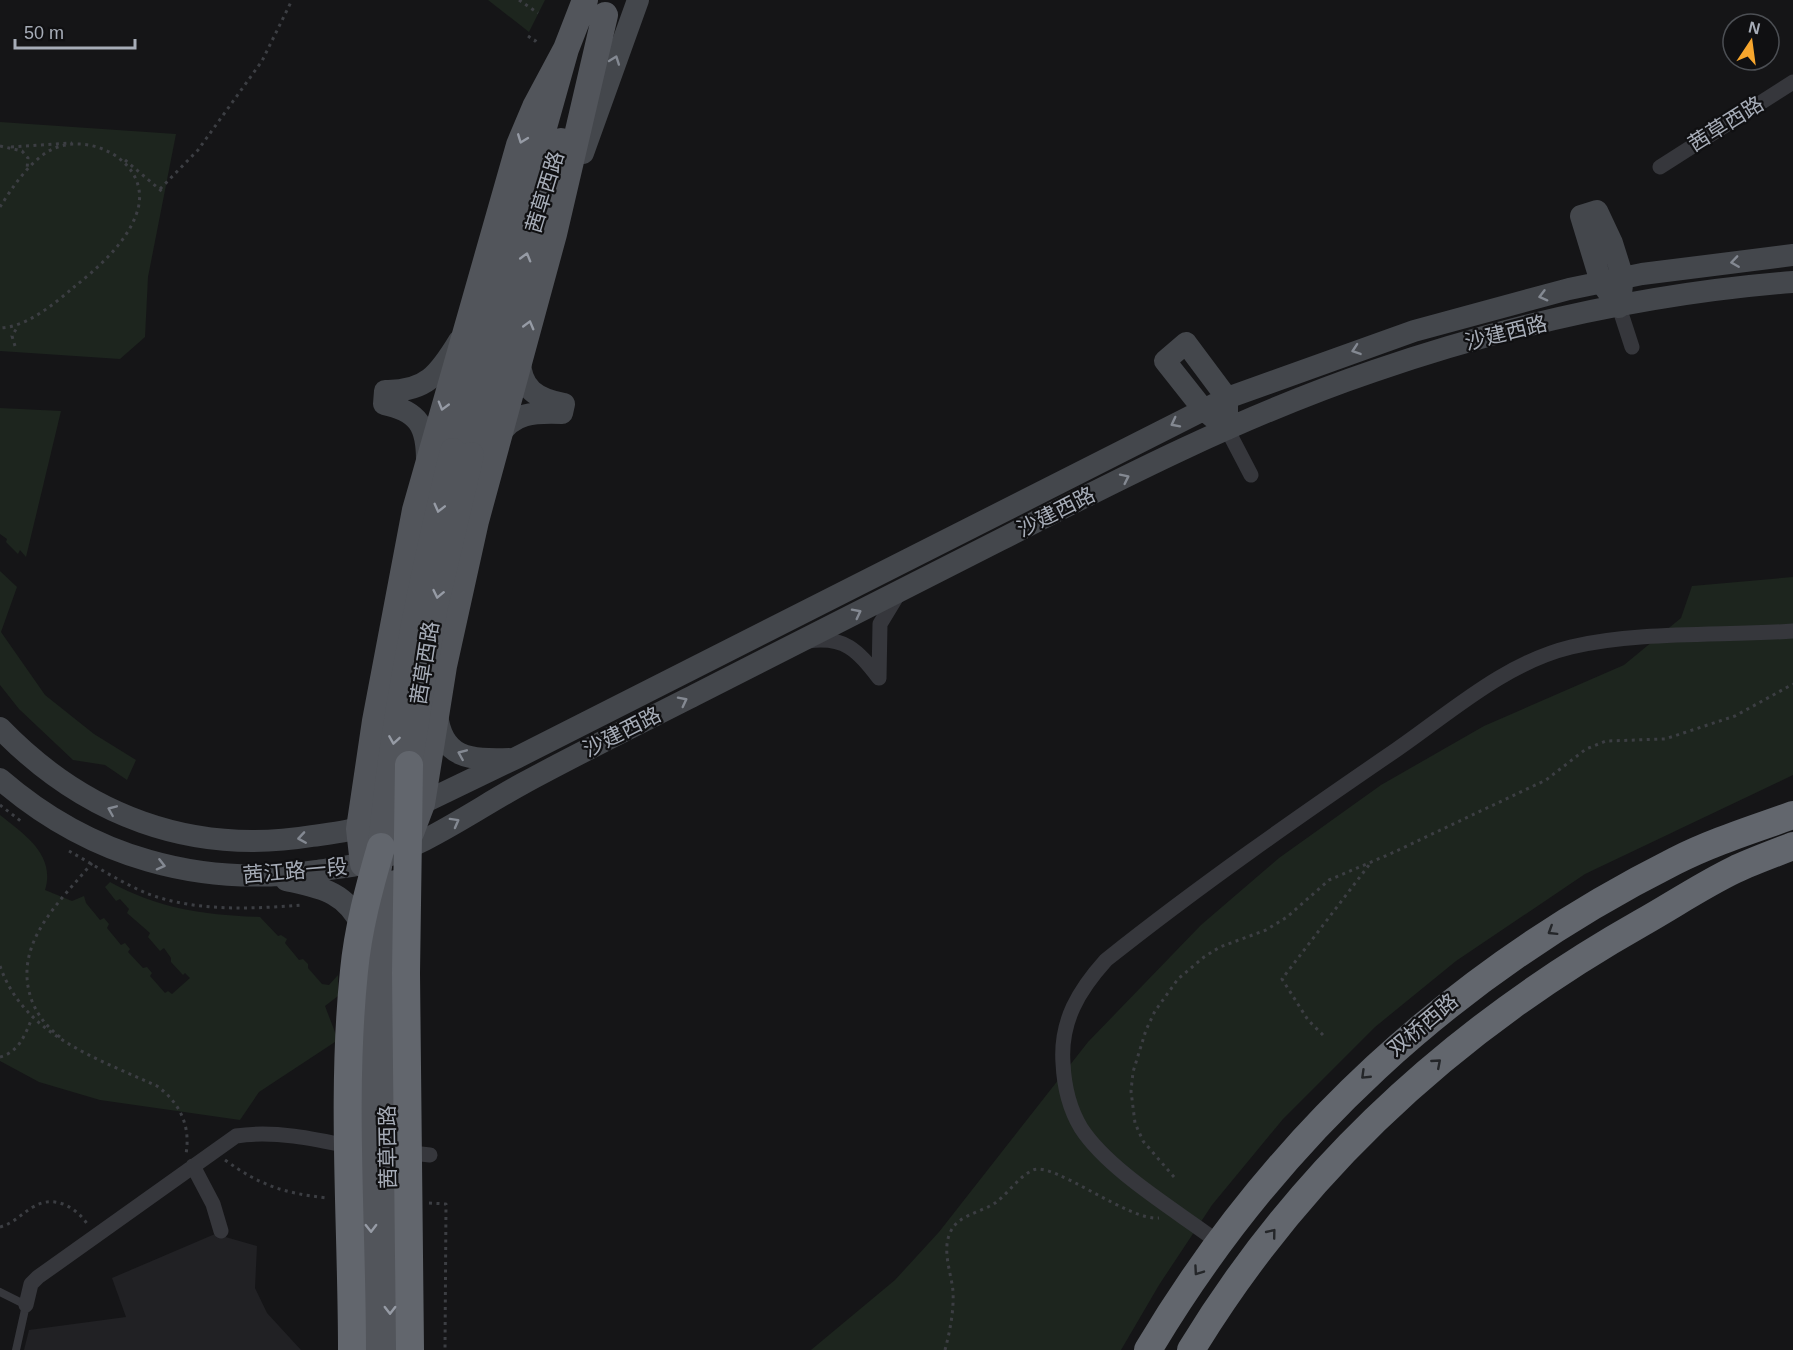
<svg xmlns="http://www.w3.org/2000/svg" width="1793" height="1350" viewBox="0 0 1793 1350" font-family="Helvetica,'Noto Sans SC',sans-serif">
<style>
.built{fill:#212124}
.green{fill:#1d251e}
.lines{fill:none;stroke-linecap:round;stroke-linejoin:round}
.path{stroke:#3c3e43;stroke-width:3;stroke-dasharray:3 4.5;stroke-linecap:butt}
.lane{stroke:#36373c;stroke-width:8}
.street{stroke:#36373c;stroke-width:15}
.secondary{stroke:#44474c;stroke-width:22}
.primary{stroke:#52555b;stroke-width:26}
.highway{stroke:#62666d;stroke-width:28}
.primary-bridge{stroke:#52555b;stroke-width:26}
.highway-bridge{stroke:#62666d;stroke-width:28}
.oneway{stroke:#848992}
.oneway2{stroke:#969ba5}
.oneway3{stroke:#242629}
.labels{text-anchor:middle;stroke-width:4.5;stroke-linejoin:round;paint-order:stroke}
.street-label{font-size:21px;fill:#a7adb8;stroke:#101012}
</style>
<rect width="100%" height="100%" fill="#151517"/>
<path class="built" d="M215 1234 257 1246 255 1288 267 1313 301 1350H24L29 1330 126 1317 112 1278Z"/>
<path class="green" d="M488 0H545L529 32Z
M0 122 176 134 148 277 145 337 120 359 0 351Z
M0 408 61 411 26 557 20 550 18 554 6 542 7 539 0 534Z
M0 571 17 587 1 632 45 695 94 734 136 760 127 780 105 765 73 760 19 709 0 685Z
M1793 577V775L1585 874 1456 961 1375 1027 1283 1119 1212 1205 1159 1285 1121 1350H811L895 1280 939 1232 1088 1042 1201 925 1279 858 1381 785 1484 726 1624 665 1681 618 1692 586Z
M0 815C24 834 56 855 45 890L72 901 84 896 86 903 100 920 104 918 109 924 107 928 121 945 125 943 130 949 128 952 143 968 147 967 152 973 150 976 165 993 168 991 172 994 190 978 185 973 183 975 171 962V958L164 948 160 951 148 937 150 933 127 913 129 909 120 899 116 901 105 887 110 882C159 909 204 915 260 917L278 936 281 935 287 939 285 943 299 960 303 959 308 964V968L322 984 329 985 338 975V996L325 1006 338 1040 259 1092 240 1120 100 1100 39 1082 0 1061Z"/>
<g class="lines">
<path class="path" d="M519 0 538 13
M528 36 535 41 537 38
M0 146 22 151 28 158 27 169
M11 147 72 143
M125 160 165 194
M160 189 198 150 262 61 292 0
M0 207C12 188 27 165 47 152 88 127 156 164 136 215 126 243 97 269 74 287 54 304 27 327 0 328
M15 346 12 336 18 326
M0 805 22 822
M69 851C94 865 120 882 146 893 194 912 252 909 302 905
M0 966C24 1035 96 1058 157 1086 179 1102 191 1125 186 1154
M1323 1035 1308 1020 1282 979 1369 865
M60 1037C47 1027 38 1016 32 1001 11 944 60 902 92 863
M0 1057C19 1052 25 1035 32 1018
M225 1160C261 1186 284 1193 327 1198
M1174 1177 1143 1141 1135 1123 1131 1091 1133 1072 1146 1030 1155 1011 1178 979 1204 957 1220 947 1266 930 1287 917 1329 880 1390 854 1546 780 1586 749 1606 741 1665 739 1735 716 1793 684
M429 1203 446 1204 445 1350
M0 1227C14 1223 21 1214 33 1207 54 1194 76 1207 88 1225
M945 1350C950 1331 954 1311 953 1291 951 1272 942 1251 950 1233 957 1215 980 1213 995 1203 1008 1194 1018 1177 1033 1170 1053 1161 1128 1221 1159 1218"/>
<path class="lane" d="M0 1292 26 1305 16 1350"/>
<path class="street" d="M1660 167 1793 82
M1619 307 1632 347
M1227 429 1251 475
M808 641C845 636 857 650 879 678
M879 678 880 624 897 596
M403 1152 430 1155
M193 1166 213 1204 221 1231
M1218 1242C1177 1211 1109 1171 1081 1128 1069 1108 1064 1085 1063 1063 1060 1021 1079 990 1106 960 1199 886 1298 817 1396 750 1451 712 1505 663 1571 647 1638 631 1724 636 1793 631
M26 1305 31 1284 38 1277 236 1136C274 1130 315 1139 352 1147"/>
<path class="secondary" d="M583 153 638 0
M1597 211 1612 243 1623 278 1619 307 1601 282 1581 216Z
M1186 343 1227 398V429L1203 409 1165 361Z
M498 438C511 412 536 412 562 413L564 404C537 399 520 389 520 359
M427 460C427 426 418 411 384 404L385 391C426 392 439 374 459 341
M437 714C442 759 470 760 509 759
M0 728C84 815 191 856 312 836 333 833 354 831 374 823
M0 779C90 857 200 888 317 871 333 868 350 867 365 863 421 849 471 812 522 784 579 753 638 724 695 695 797 643 899 592 1000 540 1121 478 1244 415 1374 371 1508 325 1652 293 1793 282
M408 810 516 758 1227 398 1414 331 1569 289 1642 274 1793 255
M286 880C321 888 345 891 362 926H370"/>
<path class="primary" d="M453 451 566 49 585 0
M471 455 561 141
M411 833 422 804 444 666 476 521 554 234 605 15
M363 864 359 829 375 721 415 510 519 145 535 107 566 49"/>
<path class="highway" d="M1148 1350C1274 1138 1454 972 1675 861 1712 842 1754 829 1793 815
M1191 1350C1303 1166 1457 1027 1643 922 1673 905 1703 885 1734 870 1753 861 1773 854 1793 846"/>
<path class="primary-bridge" d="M406 784 434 611 471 455
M379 867C391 726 419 588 453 451
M372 1350 369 1048 376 903
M390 1350 386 1049 396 883"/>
<path class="highway-bridge" d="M409 765 406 973 410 1350
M352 1350C352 1224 341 1097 354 971 358 929 369 888 381 847"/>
</g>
<defs><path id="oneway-chevron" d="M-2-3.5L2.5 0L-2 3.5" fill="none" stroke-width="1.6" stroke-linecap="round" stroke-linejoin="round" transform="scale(1.5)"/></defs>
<g class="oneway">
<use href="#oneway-chevron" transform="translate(615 60) rotate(-70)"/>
<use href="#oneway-chevron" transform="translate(1735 262) rotate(172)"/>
<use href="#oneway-chevron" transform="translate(1543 296) rotate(165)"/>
<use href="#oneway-chevron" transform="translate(1356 350) rotate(161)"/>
<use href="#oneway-chevron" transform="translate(1175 423) rotate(153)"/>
<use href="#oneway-chevron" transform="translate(1125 478) rotate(-26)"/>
<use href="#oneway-chevron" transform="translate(857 613) rotate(-27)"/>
<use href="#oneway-chevron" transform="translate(683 701) rotate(-27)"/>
<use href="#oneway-chevron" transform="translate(462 754) rotate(-157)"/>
<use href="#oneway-chevron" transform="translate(112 810) rotate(-157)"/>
<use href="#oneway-chevron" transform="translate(455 822) rotate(-29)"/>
<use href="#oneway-chevron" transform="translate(302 838) rotate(171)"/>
<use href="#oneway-chevron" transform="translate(161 865) rotate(14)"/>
</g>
<g class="oneway2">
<use href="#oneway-chevron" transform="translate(522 139) rotate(111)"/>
<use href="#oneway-chevron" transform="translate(526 257) rotate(-74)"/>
<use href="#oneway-chevron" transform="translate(529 325) rotate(-75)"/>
<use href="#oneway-chevron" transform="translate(443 406) rotate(106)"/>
<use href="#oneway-chevron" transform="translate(439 508) rotate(104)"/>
<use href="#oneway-chevron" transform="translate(438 594) rotate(102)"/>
<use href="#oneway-chevron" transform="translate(394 740) rotate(99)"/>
<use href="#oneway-chevron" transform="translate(371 1228) rotate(89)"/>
<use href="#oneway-chevron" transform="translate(390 1310) rotate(90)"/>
</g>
<g class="oneway3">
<use href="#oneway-chevron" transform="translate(1552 931) rotate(148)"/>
<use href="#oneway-chevron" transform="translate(1437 1063) rotate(-41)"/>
<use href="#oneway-chevron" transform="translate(1365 1075) rotate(136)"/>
<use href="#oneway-chevron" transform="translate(1272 1233) rotate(-51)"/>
<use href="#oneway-chevron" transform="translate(1198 1271) rotate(125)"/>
</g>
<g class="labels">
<g class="street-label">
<text transform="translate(1726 124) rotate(-32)" y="7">茜草西路</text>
<text transform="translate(545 192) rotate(-73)" y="7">茜草西路</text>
<text transform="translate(1506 333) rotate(-14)" y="7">沙建西路</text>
<text transform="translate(1056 512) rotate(-27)" y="7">沙建西路</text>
<text transform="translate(425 663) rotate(-81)" y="7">茜草西路</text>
<text transform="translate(622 732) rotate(-27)" y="7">沙建西路</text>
<text transform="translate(295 871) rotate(-5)" y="7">茜江路一段</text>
<text transform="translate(1423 1025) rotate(-40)" y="7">双桥西路</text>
<text transform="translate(388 1147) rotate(-91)" y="7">茜草西路</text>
</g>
</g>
<g transform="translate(1751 42) rotate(13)"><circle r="28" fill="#101012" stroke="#4c4f54" stroke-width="1.5"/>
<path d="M0-4.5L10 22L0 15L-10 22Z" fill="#f7a62d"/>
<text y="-9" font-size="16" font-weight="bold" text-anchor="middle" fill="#a7adb8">N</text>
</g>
<path d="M15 39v9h120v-9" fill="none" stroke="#a7adb8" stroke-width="3"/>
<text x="24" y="39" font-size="18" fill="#a7adb8" stroke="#101012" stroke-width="4.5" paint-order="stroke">50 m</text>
</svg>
